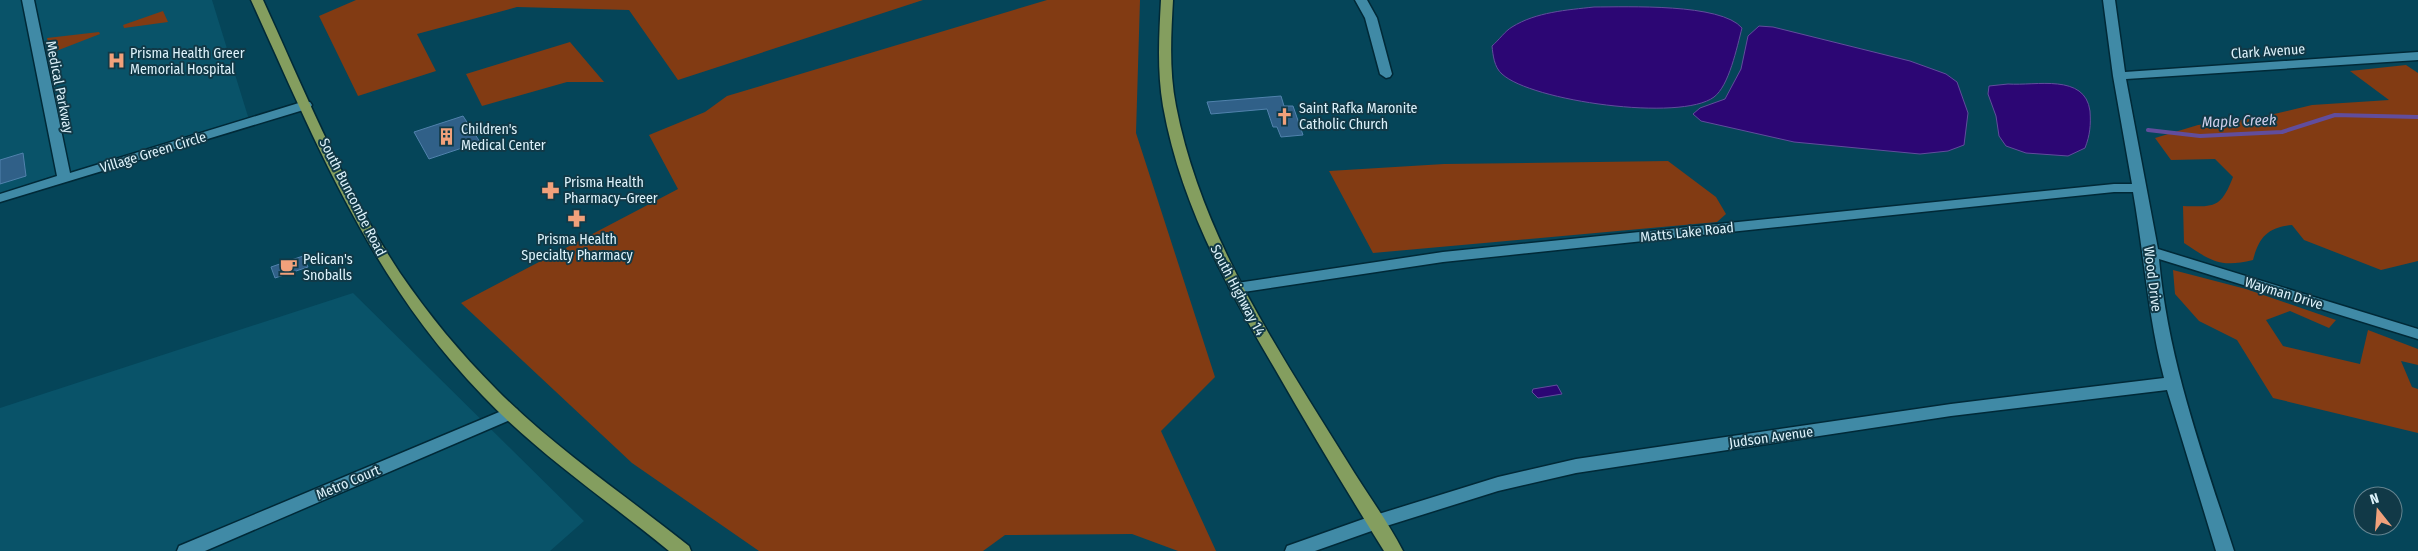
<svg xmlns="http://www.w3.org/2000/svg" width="2418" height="551" viewBox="0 0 2418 551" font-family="'Fira Sans Condensed',sans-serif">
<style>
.built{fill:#095369}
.green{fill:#823b13}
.water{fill:#2c0674;stroke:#614d9c}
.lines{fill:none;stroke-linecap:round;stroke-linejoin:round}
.stream{stroke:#614d9c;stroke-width:4}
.building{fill:#306088;stroke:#5182ad}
.minor-casing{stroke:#002937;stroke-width:3}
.major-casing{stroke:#002937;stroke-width:3}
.minor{fill:#408aa6;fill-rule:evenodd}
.major{fill:#849e5f;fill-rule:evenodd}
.labels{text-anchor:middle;stroke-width:4;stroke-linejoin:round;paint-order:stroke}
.street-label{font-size:14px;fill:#ddf2fb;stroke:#113947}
.poi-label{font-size:14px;fill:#ddf2fb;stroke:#113947;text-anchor:start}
.water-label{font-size:15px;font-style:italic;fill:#cfcfeb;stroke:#113947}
</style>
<rect width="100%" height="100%" fill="#054559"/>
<path class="built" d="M0 0H212L250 123 0 196Z
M353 293 584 521 550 551H0V408Z"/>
<path class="green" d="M356 0H923L678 80 629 10 517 7 417 34 436 71 358 96 319 16Z
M1047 0H1140L1136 133 1215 377 1161 431 1216 551H1178L1132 534 1005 535 983 551H759L632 463 461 303 678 189 649 135 705 112 727 96Z
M163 11 168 22 124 28 123 25Z
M99 32 100 34 51 53 47 38Z
M570 42 604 82H567L482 106 466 74Z
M2406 65 2418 73V261L2381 270 2304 240 2292 225C2268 227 2259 237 2253 260 2220 268 2211 261 2184 243L2183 206C2215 207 2221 208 2233 177L2215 159 2171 160 2155 138 2198 125 2257 118 2312 105 2389 100 2350 71Z
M1668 161 1716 197 1726 214 1717 222 1373 253 1329 171 1444 164Z
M2173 270 2246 289 2336 320 2329 328 2290 311 2266 320 2283 346 2360 364 2368 330 2418 349V365L2401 361 2412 387 2418 389V433L2273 398 2237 340 2199 321 2175 294Z"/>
<path class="water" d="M1594 7C1627 7 1721 3 1742 28 1737 47 1729 86 1714 97 1681 122 1531 101 1502 74 1494 67 1493 55 1492 46 1499 40 1505 31 1512 27 1536 12 1567 10 1594 7Z
M1759 26 1773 27 1910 61 1946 74 1957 82 1968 113 1964 145 1948 151 1920 154 1794 142 1701 121 1693 114 1700 108 1725 99 1741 69 1748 36Z
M2008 84C2036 86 2085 73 2090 111 2091 125 2090 135 2085 148L2068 156 2026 153 2006 146 1999 136 1996 116 1988 94 1989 86Z
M1557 385 1562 394 1538 398 1532 392 1533 389Z"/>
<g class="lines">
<path class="stream" d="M2148 130 2200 136 2282 132 2335 115 2418 117"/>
</g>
<path class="building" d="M1281 96 1284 106H1293L1303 135 1281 137 1277 127H1273L1267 109 1211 114 1207 102Z
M463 116 480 142 429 159 414 132Z
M23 153 26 176 0 184V160Z
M303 256 308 267 275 278 271 267Z"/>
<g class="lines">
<defs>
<path id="minor" d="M22 0H34L70 173 302 102H310L312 105 310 108 0 202V194L57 176Z
M1355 0H1367L1377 18 1392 74 1390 77 1386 78 1380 74 1365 18Z
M2103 0H2115L2125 72 2418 52V60L2126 79 2158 249 2418 329V339L2159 259C2168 361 2203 455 2234 551H2216L2167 390 1951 416 1576 473 1498 491 1380 528 1315 551H1285L1287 546 1369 517 1498 477 1576 459 1951 404 2164 378C2148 317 2144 254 2133 192H2114L1443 262 1237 293 1232 291 1229 288 1232 285 1237 283 1443 252 2114 184H2132L2113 76Z
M511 407 517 409 519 413 517 417 205 551H177L179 546Z"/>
<path id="major" d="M251 0H263C305 92 344 188 400 273 428 314 460 353 496 389 553 447 625 495 689 546L691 551H669C607 500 538 454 483 396 370 279 317 145 251 0Z
M1161 0H1173C1171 35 1169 71 1176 106 1201 236 1278 350 1347 461 1365 491 1387 520 1403 551H1384L1374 535C1340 480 1307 425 1275 369 1226 286 1180 202 1163 106 1157 71 1159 35 1161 0Z"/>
</defs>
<use href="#minor" class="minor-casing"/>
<use href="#major" class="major-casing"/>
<use href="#minor" class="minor"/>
<use href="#major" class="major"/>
</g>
<defs>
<symbol id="hospital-bare" viewBox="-9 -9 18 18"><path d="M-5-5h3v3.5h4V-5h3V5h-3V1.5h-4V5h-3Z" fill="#f1a17b" stroke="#113947" stroke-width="2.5" paint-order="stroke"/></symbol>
<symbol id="church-bare" viewBox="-9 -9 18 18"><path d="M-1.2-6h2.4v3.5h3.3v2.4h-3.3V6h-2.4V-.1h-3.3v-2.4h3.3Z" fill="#f1a17b" stroke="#113947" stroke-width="2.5" paint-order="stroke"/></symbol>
<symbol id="building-bare" viewBox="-9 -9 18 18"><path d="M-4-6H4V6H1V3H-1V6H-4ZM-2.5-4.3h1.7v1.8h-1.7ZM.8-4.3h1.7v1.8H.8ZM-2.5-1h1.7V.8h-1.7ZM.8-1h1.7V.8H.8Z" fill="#f1a17b" stroke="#113947" stroke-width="2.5" paint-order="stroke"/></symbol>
<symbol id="pharmacy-bare" viewBox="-9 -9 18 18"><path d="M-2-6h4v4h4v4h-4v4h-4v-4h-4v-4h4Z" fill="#f1a17b" stroke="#113947" stroke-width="2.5" paint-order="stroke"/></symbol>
<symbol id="cafe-bare" viewBox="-9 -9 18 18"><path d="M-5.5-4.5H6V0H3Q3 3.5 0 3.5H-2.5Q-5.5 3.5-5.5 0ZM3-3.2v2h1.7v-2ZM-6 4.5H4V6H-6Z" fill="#f1a17b" stroke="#113947" stroke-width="2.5" paint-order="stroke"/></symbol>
</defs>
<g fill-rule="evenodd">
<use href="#hospital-bare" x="104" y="48" width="25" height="25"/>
<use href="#church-bare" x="1272" y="104" width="25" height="25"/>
<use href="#building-bare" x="434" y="124" width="25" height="25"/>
<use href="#pharmacy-bare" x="538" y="178" width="25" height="25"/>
<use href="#pharmacy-bare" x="564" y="206" width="25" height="25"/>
<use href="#cafe-bare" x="276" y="254" width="25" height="25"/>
</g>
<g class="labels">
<g class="street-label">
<text transform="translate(2268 51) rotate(-4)" y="5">Clark Avenue</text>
<text transform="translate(60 87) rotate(79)" y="5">Medical Parkway</text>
<text transform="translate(153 152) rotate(-17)" y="5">Village Green Circle</text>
<text transform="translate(353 197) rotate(63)" y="5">South Buncombe Road</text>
<text transform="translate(1687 232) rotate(-6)" y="5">Matts Lake Road</text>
<text transform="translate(2153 279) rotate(83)" y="5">Wood Drive</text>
<text transform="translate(1238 290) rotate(62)" y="5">South Highway 14</text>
<text transform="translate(2284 293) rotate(17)" y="5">Wayman Drive</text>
<text transform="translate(1771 437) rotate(-8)" y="5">Judson Avenue</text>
<text transform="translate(348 482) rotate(-23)" y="5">Metro Court</text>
</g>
<g class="poi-label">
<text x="130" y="58">Prisma Health Greer<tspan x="130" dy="16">Memorial Hospital</tspan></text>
<text x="1299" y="113">Saint Rafka Maronite<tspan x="1299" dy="16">Catholic Church</tspan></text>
<text x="461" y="134">Children's<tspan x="461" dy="16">Medical Center</tspan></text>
<text x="564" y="187">Prisma Health<tspan x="564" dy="16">Pharmacy–Greer</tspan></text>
<text x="577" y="244" text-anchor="middle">Prisma Health<tspan x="577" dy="16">Specialty Pharmacy</tspan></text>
<text x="303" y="264">Pelican's<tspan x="303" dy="16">Snoballs</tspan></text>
</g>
<g class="water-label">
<text transform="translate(2239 121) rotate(-2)" y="5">Maple Creek</text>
</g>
</g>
<g transform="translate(2378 511) rotate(343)"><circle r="24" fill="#113947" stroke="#63838f"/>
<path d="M0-4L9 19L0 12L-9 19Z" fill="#f1a17b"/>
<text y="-8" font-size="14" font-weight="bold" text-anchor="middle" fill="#ddf2fb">N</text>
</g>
</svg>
